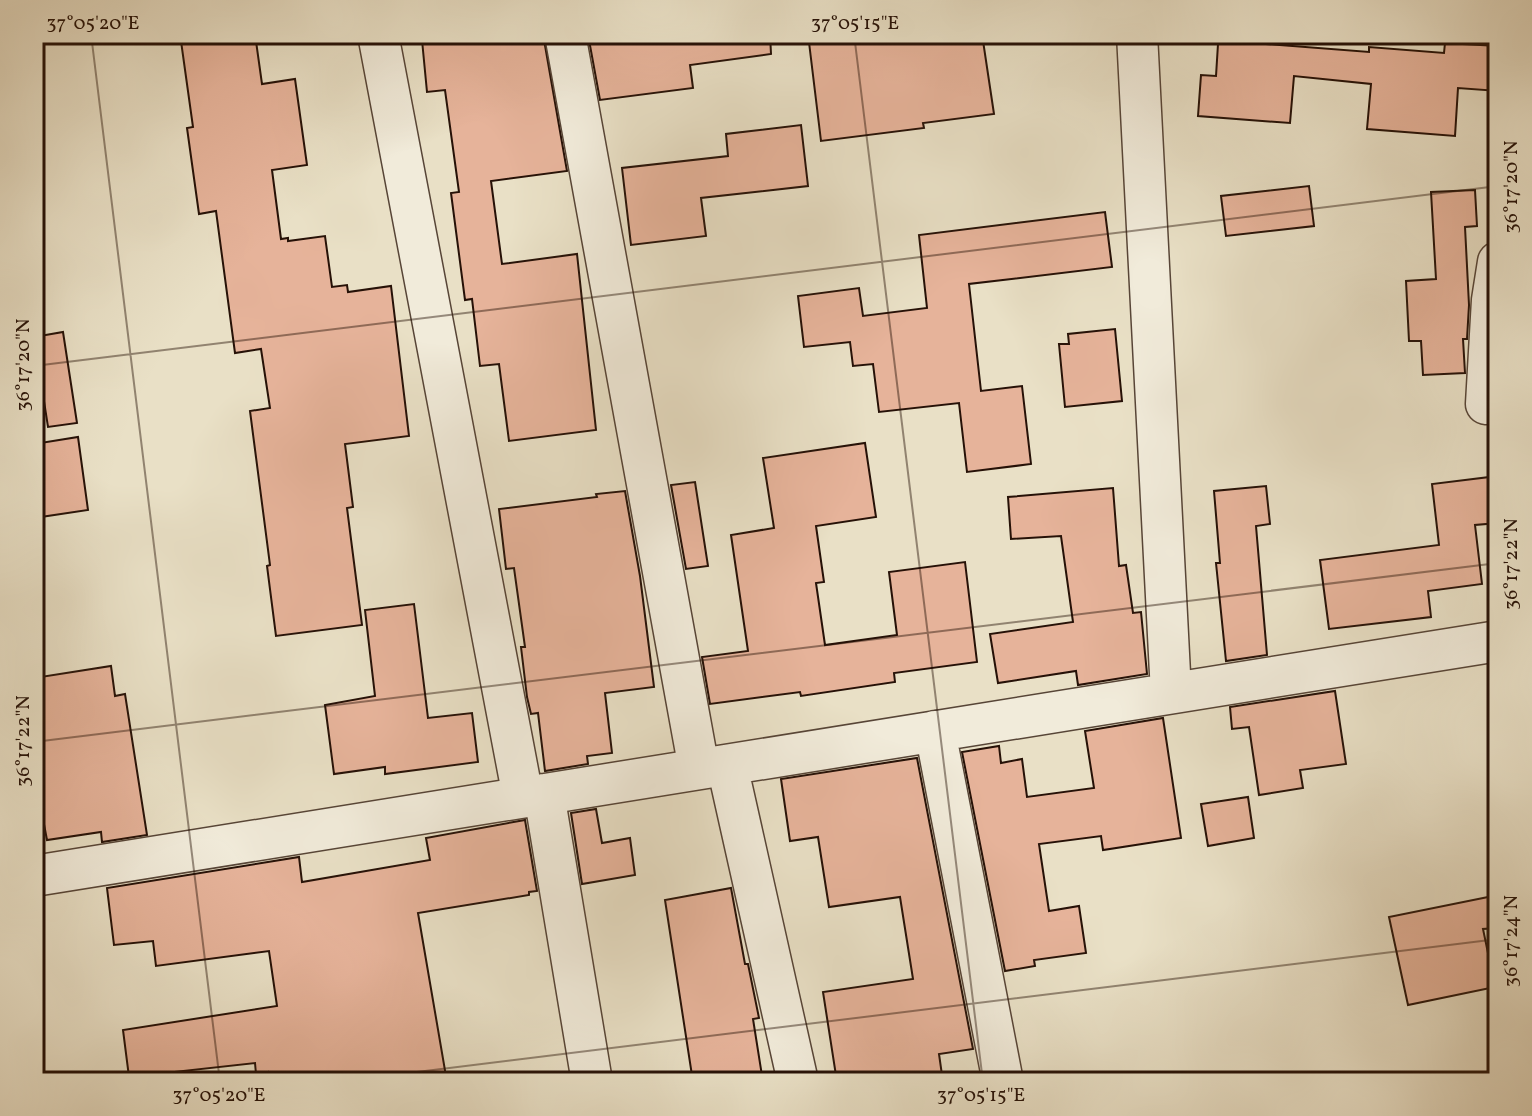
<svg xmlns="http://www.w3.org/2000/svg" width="1532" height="1116" viewBox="0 0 1532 1116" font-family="Vollkorn,serif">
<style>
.building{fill:#e6b39a;stroke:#261107;stroke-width:2}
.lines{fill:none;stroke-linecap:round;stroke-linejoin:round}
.street-casing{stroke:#574537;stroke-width:43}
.street{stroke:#f1ebda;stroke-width:40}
.ticks{fill:none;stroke:#261107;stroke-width:2;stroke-opacity:0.45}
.neatline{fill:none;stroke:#261107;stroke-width:3}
.ticks-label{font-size:20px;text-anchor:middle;fill:#261107}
</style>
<rect width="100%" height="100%" fill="#e9e0c6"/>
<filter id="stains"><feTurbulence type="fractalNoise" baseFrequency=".0025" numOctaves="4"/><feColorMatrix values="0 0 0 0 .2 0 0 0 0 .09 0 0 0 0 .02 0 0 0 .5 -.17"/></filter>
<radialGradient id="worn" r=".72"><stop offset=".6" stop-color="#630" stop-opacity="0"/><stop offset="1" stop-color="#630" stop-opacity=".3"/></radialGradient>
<path class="building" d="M180 34H255L262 84 295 79 307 165 272 170 281 239 288 238V241L325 236 332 287 347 285 348 292 391 286 409 436 345 444 353 507 347 508 362 625 276 636 267 566 270 565 250 411 270 408 261 349 235 353 216 211 199 214 187 128 193 127Z
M477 34H543L567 171 491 181 502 264 577 254 596 430 509 441 499 364 480 366 472 299 465 300 451 193 459 192 445 90 427 92 422 40Z
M634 34H770L771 54 690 65 693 88 600 100 589 40Z
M808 34H982L994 114 923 123 924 128 821 141Z
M1240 42 1369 52V47L1444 53 1445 43 1498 46V91L1458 88 1455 136 1367 129 1371 84 1294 76 1290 123 1198 116 1201 75 1216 76 1218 44H1240Z
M801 125 808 186 701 198 706 236 631 245 622 168 728 156 726 134Z
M1309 186 1314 226 1226 236 1221 196Z
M1475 190 1477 226 1465 227 1469 305 1467 339H1463L1465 373 1423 375 1421 341H1409L1406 281 1436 279 1431 192Z
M1105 212 1112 267 969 284 981 391 1022 386 1031 464 967 472 959 403 879 412 873 364 853 366 850 342 804 347 798 296 859 288 863 316 927 308 919 235Z
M1115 329 1122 401 1065 407 1059 344H1069L1068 334Z
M63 332 77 423 48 427 34 337Z
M78 437 88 510 34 518V444Z
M865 443 876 517 816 526 824 582 816 583 825 645 897 635 889 572 965 562 977 662 894 673 895 682 801 696 800 692 710 704 702 657 748 651 731 535 774 528 763 458Z
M1498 476V523L1475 525 1482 584 1428 591 1431 617 1329 629 1320 560 1439 545 1432 484Z
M695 482 708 566 686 569 671 485Z
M1266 486 1270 524 1256 526 1267 655 1226 661 1216 563H1220L1214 491Z
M1113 488 1119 566 1126 565 1133 613 1141 612 1147 674 1078 685 1076 671 998 683 990 634 1073 622 1061 536 1011 539 1008 497Z
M625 491 640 576 654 687 605 693 612 753 587 756 588 764 545 771 538 713 531 714 527 697 521 647H525L514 568 506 569 499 509 597 497 596 494Z
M414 604 428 718 472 713 478 762 385 774V767L334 774 325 705 375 696 365 610Z
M111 666 115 696 125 694 147 835 102 842 101 832 47 840 34 772V678Z
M1335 691 1346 764 1300 770 1303 788 1259 795 1249 727 1232 729 1230 707Z
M1163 718 1181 838 1103 850 1101 836 1039 844 1049 911 1079 906 1086 953 1034 960 1035 966 1005 971 962 752 999 746 1001 763 1022 759 1027 797 1094 788 1085 731Z
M917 758 973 1049 939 1054 943 1082H837L823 992 913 979 900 897 829 907 818 837 790 841 781 779Z
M1248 797 1254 838 1208 846 1201 804Z
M596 809 602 843 630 838 635 875 582 884 571 813Z
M525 820 537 891 529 892V895L418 913 447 1082H269L268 1072 256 1074 255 1063 129 1077 123 1030 277 1006 269 951 156 966 153 941 114 945 107 888 299 857 302 882 430 860 426 838Z
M731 888 745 964H748L759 1018 753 1019 763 1082H693L665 900Z
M1498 895V928L1483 929 1495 987 1408 1005 1389 917Z"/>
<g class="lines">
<defs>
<path id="street" d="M378 34 523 797
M565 34 699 769
M1137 34 1171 693
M1486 404 1492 300 1498 262
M935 731 1003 1082
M727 765 798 1082
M544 794 592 1082
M34 876 1498 641"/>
</defs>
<use href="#street" class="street-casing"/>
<use href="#street" class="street"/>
</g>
<path class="ticks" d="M91 34 220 1082M854 34 983 1082M34 366 1498 186M34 742 1498 563M336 1082 1498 939"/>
<rect width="1532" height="1116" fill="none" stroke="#e9e0c6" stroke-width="88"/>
<rect x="44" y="44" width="1444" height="1028" class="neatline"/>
<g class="ticks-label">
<text x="93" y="29">37°05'20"E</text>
<text x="855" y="29">37°05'15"E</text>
<text transform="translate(1510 187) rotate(-90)" y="7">36°17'20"N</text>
<text transform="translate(22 365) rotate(-90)" y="7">36°17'20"N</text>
<text transform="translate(1510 564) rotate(-90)" y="7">36°17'22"N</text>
<text transform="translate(22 741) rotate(-90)" y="7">36°17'22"N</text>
<text transform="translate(1510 941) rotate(-90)" y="7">36°17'24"N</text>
<text x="219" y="1101">37°05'20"E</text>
<text x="981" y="1101">37°05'15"E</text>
</g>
<rect width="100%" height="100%" filter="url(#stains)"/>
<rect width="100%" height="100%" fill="url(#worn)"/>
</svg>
